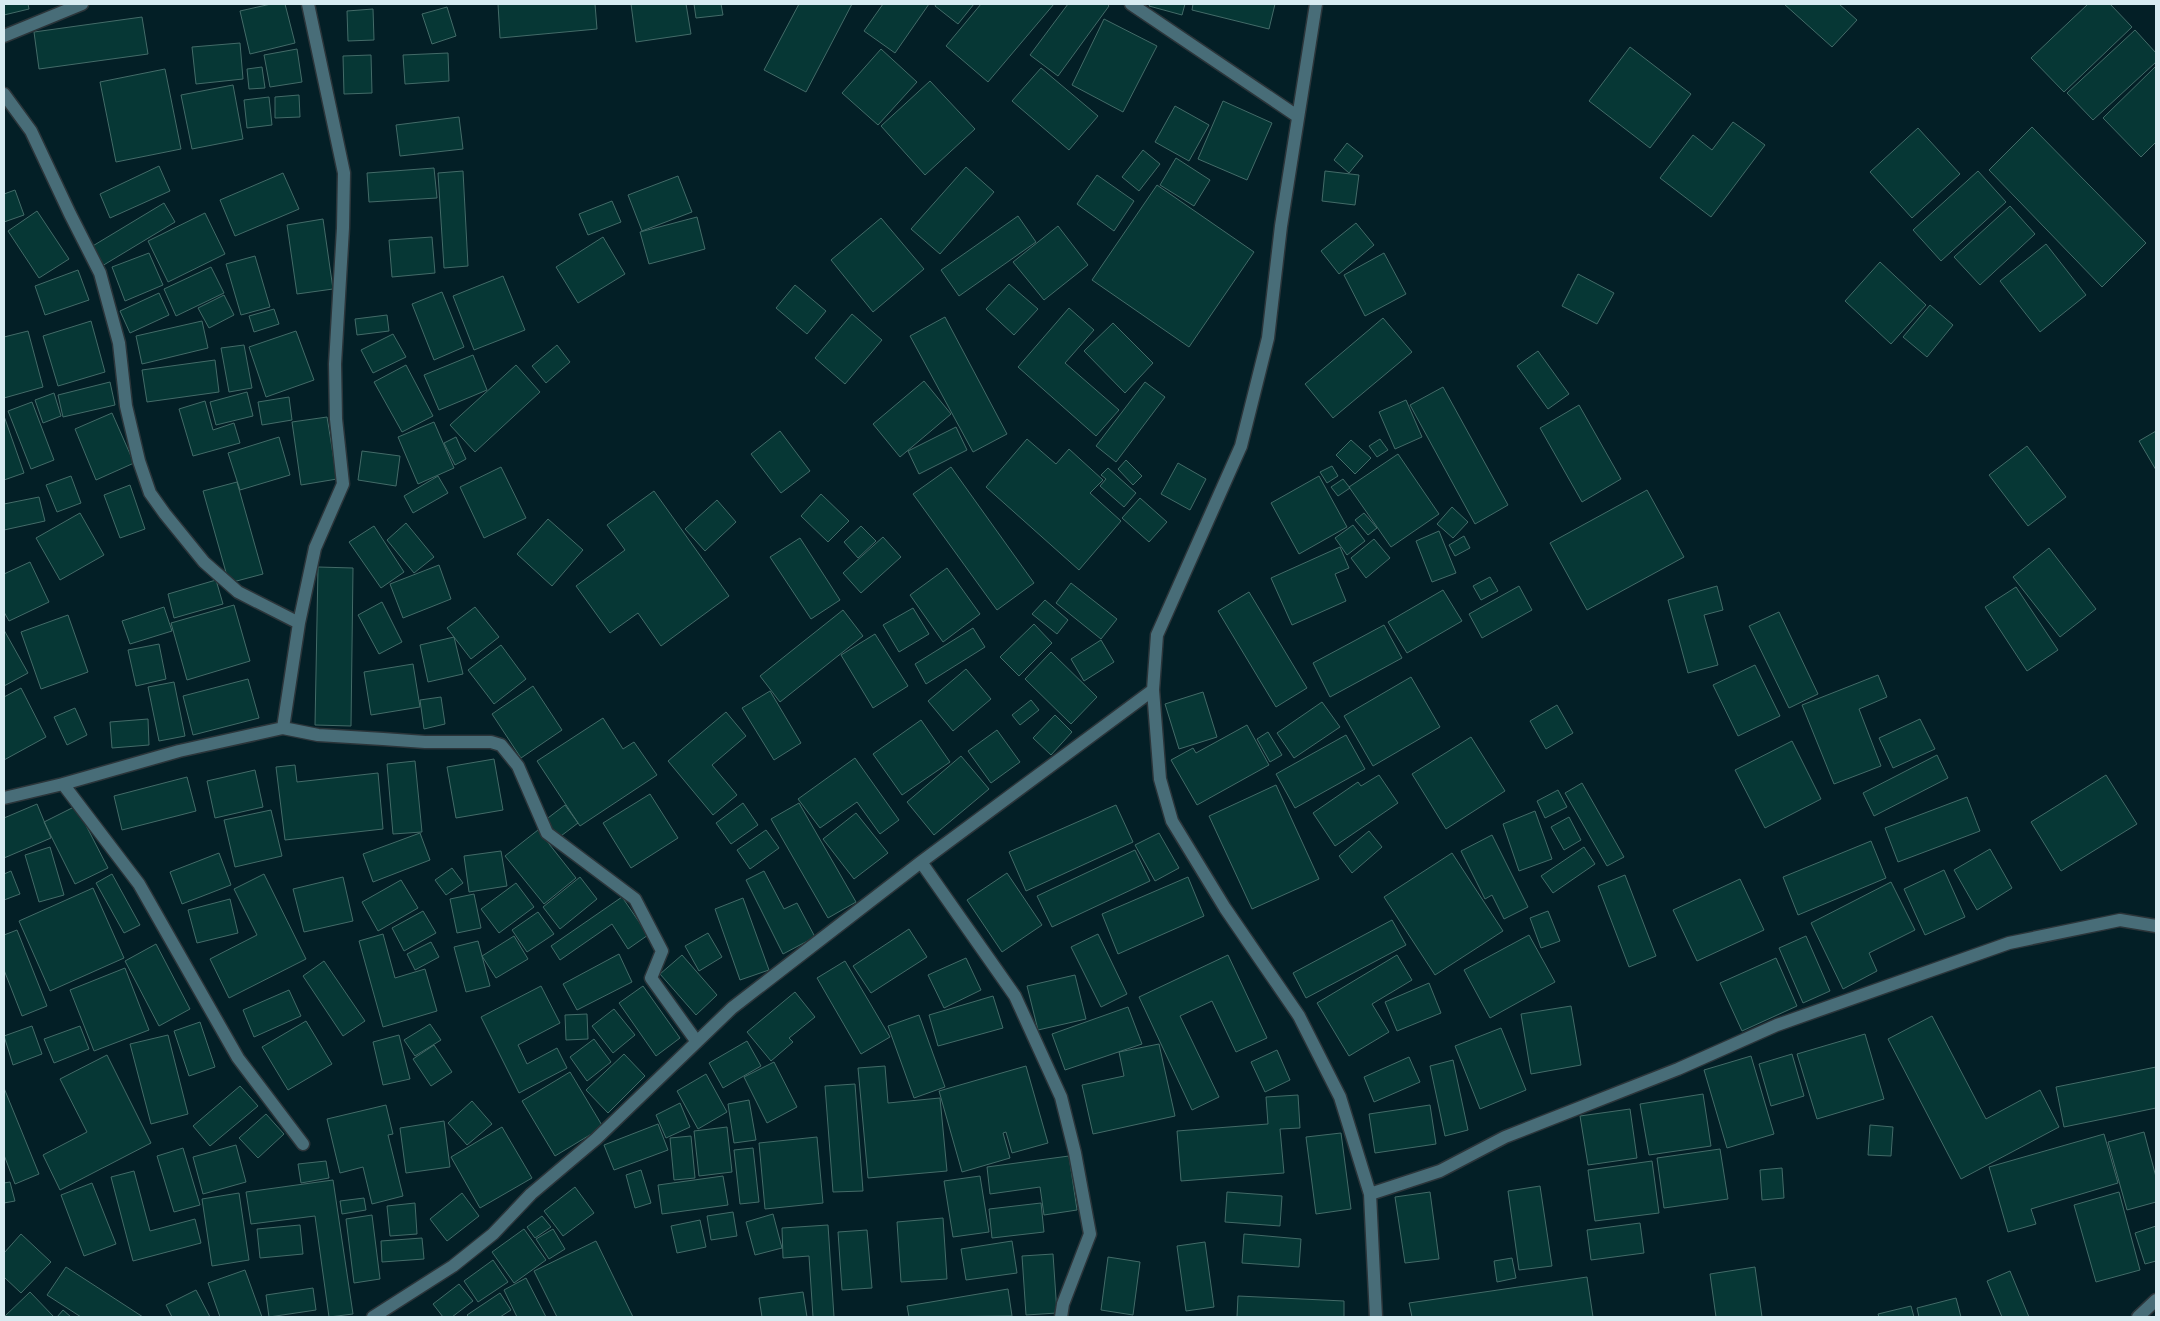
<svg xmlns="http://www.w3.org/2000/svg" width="2160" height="1321" viewBox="0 0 2160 1321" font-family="'Varela Round',sans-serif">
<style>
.building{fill:#063735;stroke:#436b68}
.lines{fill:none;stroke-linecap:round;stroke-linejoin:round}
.minor-casing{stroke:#2b353a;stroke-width:15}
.minor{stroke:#486d78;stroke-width:12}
</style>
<rect width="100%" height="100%" fill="#031f26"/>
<path class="building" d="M4 4H28L29 9 4 15Z
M271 4H285L295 43 250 54 240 11Z
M498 4H595L597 29 500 38Z
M631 4H686L691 34 636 42Z
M694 4H721L723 15 696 18Z
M799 4H852L806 92 764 70Z
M883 4H929L895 53 864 31Z
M936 4H974L958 24 935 6Z
M981 4H1054L988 82 946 46Z
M1068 4H1107L1109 6 1058 76 1030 55Z
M1150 4H1185L1182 15 1149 6Z
M1193 4H1275L1269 29 1192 10Z
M1784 4H1839L1857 20 1832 47Z
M2088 4H2110L2132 27 2064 92 2031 58Z
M447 7 456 36 432 44 422 14Z
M373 9 374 40 348 41 347 11Z
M142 17 148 54 39 69 34 32Z
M1104 19 1157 46 1123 112 1072 85Z
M2135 30 2156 53V62L2093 120 2067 93Z
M240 43 243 79 196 84 192 47Z
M1630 47 1691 94 1650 148 1589 101Z
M297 49 302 82 270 87 264 55Z
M881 49 917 82 878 125 842 93Z
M448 53 449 81 405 84 403 55Z
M371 55 372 93 344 94 343 56Z
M2156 66V142L2141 157 2103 118Z
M262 67 265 88 249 89 247 69Z
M1041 68 1098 116 1069 150 1012 101Z
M165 69 181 149 116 162 100 82Z
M930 81 975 129 925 175 881 126Z
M233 85 243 139 192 149 181 95Z
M299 95 300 117 275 118V97Z
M269 97 272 125 247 128 244 100Z
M1223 101 1272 123 1247 180 1198 159Z
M1175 106 1209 125 1189 161 1155 142Z
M459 117 463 149 400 156 396 125Z
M1733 122 1765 145 1711 217 1660 178 1693 135 1712 150Z
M2032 127 2146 243 2102 287 1989 170Z
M1918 128 1960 174 1912 218 1870 172Z
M1347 143 1363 156 1349 173 1334 160Z
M1143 150 1160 164 1139 191 1122 177Z
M1176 158 1210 180 1194 206 1160 185Z
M159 166 170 191 110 218 100 194Z
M966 167 994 192 940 254 911 229Z
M434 168 437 198 369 202 367 173Z
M463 171 468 266 444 268 438 173Z
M1325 171 1359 175 1355 205 1322 201Z
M1978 171 2006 202 1941 261 1913 230Z
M283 173 299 209 235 236 220 200Z
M1097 175 1134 201 1114 231 1077 204Z
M678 176 692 212 642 231 628 195Z
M1157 185 1254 252 1189 347 1092 280Z
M15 190 24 215 4 222V194Z
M612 201 621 222 588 235 579 214Z
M164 203 175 222 102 266 91 247Z
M2010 206 2035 234 1980 285 1954 257Z
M37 211 69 259 39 278 8 231Z
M205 213 225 254 168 282 148 241Z
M1018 216 1036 242 959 296 941 270Z
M697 217 705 249 649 264 640 232Z
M881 218 924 269 873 312 831 260Z
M323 219 333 289 297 294 287 225Z
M1356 223 1374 245 1339 274 1321 251Z
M1058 226 1088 265 1044 300 1013 262Z
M432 237 435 273 392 277 389 240Z
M603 237 625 274 578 303 556 267Z
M2046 244 2086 295 2040 332 2000 281Z
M149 253 163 285 125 301 112 267Z
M1384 253 1406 294 1365 316 1344 275Z
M255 256 270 307 241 315 226 264Z
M1880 262 1926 305 1891 344 1845 301Z
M211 267 224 293 176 316 164 289Z
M78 270 89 300 45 315 35 286Z
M1578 274 1614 293 1597 324 1562 306Z
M503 276 525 330 474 350 453 296Z
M1009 284 1038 309 1014 335 986 309Z
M795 285 826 311 807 334 776 308Z
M442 292 464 347 434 360 412 304Z
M159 293 169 315 130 333 120 311Z
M224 295 234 315 209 328 198 308Z
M1930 305 1953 325 1927 357 1903 337Z
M1069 308 1094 330 1065 363 1119 410 1096 436 1018 367Z
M274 309 279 324 254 332 249 316Z
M852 314 882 340 845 384 815 358Z
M387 315 389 331 357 335 355 319Z
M945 317 1007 434 973 452 910 336Z
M1383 318 1412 352 1333 418 1305 384Z
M91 321 105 372 58 386 43 336Z
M202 321 208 348 142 364 136 336Z
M1113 323 1153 363 1125 393 1084 351Z
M28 331 43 387 4 398V337Z
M296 331 314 380 266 397 249 347Z
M393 334 406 357 373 373 361 350Z
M244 345 252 388 229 392 221 348Z
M557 345 570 362 546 383 532 366Z
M1538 351 1569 394 1548 409 1517 366Z
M473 355 487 390 439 410 424 375Z
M215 360 219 392 147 402 142 370Z
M406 365 433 416 402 432 374 382Z
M516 365 540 392 475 452 450 425Z
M924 381 951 414 900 457 873 424Z
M110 382 115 405 63 417 58 395Z
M1145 382 1165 397 1116 462 1096 446Z
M1443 387 1508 505 1475 524 1410 405Z
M247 392 253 416 216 425 210 402Z
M54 393 61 416 43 423 35 400Z
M289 397 292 420 262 425 258 402Z
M1406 400 1422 437 1395 449 1379 412Z
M205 401 213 430 234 423 240 443 193 456 179 409Z
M32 402 54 460 31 469 8 411Z
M1579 405 1621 479 1582 502 1540 428Z
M112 413 134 463 96 480 75 429Z
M4 416 24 473 4 480Z
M327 417 337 479 301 485 292 422Z
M434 422 454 468 418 484 398 437Z
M956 427 967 450 919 474 908 451Z
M780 431 810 471 781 493 751 454Z
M2156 431V470L2139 441Z
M279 437 290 475 240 490 228 453Z
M456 437 466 459 455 465 444 443Z
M1027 439 1056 464 1069 449 1103 480 1090 493 1121 521 1079 570 986 487Z
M1380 439 1388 450 1377 457 1369 446Z
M1351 440 1371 458 1355 474 1336 455Z
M2027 446 2066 497 2028 526 1989 475Z
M362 451 400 456 396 486 358 480Z
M1398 454 1439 514 1391 547 1349 487Z
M1126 460 1142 476 1133 485 1118 469Z
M1178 463 1206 479 1190 510 1161 494Z
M1332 466 1338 476 1327 483 1320 472Z
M501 467 526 518 484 538 460 487Z
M951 467 1034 583 997 610 913 494Z
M1108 468 1136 493 1124 507 1100 486 1106 479 1101 475Z
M71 476 81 503 57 512 46 485Z
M438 476 448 493 413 513 404 496Z
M1319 476 1347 527 1299 554 1271 503Z
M1343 479 1350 488 1338 496 1331 487Z
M237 482 263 574 229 583 203 491Z
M130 485 145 529 120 538 104 495Z
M1647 490 1684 557 1587 610 1550 543Z
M654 491 729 596 661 646 638 613 610 633 576 586 625 550 607 525Z
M821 494 849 521 828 542 801 516Z
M39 497 45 521 4 530V504Z
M1140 498 1167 522 1149 542 1122 518Z
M717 500 736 522 705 551 685 529Z
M1452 507 1468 522 1453 538 1437 524Z
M80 513 104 555 60 580 36 538Z
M1364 513 1377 528 1368 535 1355 520Z
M548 519 583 550 552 586 517 554Z
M406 523 434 557 414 573 387 540Z
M1353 525 1365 541 1347 555 1335 538Z
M374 526 404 572 381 588 349 542Z
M861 526 876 541 858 558 844 542Z
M1439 531 1456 573 1432 582 1416 541Z
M1464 536 1470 548 1455 556 1449 545Z
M883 537 901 557 861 593 843 573Z
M800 538 840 600 811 619 770 557Z
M1374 539 1390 558 1366 578 1351 558Z
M1340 547 1349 568 1335 574 1346 601 1292 625 1271 578Z
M2049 548 2096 609 2060 637 2013 577Z
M30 562 49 602 9 621 4 612V574Z
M439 565 451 599 403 618 390 584Z
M318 567 353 568 351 726 315 725Z
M947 568 980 614 943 642 910 595Z
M1490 577 1498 591 1481 600 1473 586Z
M216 580 223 604 174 618 168 594Z
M1071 583 1117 619 1101 639 1056 603Z
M1519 586 1532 610 1482 638 1469 614Z
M1717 586 1723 610 1704 615 1718 665 1688 673 1668 600Z
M2016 587 2058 650 2027 671 1985 607Z
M1443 590 1462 621 1407 653 1388 622Z
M1249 592 1307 688 1276 707 1218 611Z
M1045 600 1068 620 1057 634 1032 614Z
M382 602 402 642 379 654 358 615Z
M234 605 250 661 187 680 171 623Z
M164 607 172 631 130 644 122 621Z
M475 607 499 637 471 659 447 628Z
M913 608 929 634 899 652 883 625Z
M843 610 863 636 780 702 760 676Z
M1779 612 1818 694 1789 708 1749 626Z
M68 615 88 672 41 689 21 632Z
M1034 624 1052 643 1019 676 1000 657Z
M1384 625 1402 658 1330 697 1313 663Z
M973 628 985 647 926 684 915 664Z
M4 630 28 673 4 686Z
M875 634 908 686 873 708 841 655Z
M454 637 463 674 428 682 420 645Z
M1101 640 1114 662 1084 681 1071 659Z
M159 644 166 679 136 686 128 650Z
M501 645 526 679 494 704 468 670Z
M1051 652 1097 697 1071 724 1025 679Z
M413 664 420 707 371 715 364 672Z
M1755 665 1780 716 1738 736 1713 685Z
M966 669 991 699 953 731 928 701Z
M1878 675 1887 697 1859 709 1881 766 1834 784 1802 705Z
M1411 677 1440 727 1373 766 1344 716Z
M248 679 259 718 193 735 183 696Z
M174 682 185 736 159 741 148 687Z
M533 686 562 730 521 758 492 714Z
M21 688 46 737 4 760V697Z
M770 691 801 743 774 760 742 708Z
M1203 692 1217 737 1179 749 1165 704Z
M441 697 445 724 424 729 420 700Z
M1031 700 1039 710 1020 725 1012 715Z
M1322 702 1340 727 1294 758 1277 733Z
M1557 705 1573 733 1546 749 1530 721Z
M75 708 87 735 67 745 54 717Z
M726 712 746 736 712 765 737 795 713 815 668 761Z
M1055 715 1072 732 1051 755 1033 738Z
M603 718 623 749 634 742 657 775 580 826 537 761Z
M148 719 149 745 112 748 110 722Z
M1920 719 1935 749 1893 768 1879 738Z
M921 720 950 762 902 795 873 754Z
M1247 725 1269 765 1197 805 1171 760 1193 748 1196 753Z
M997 730 1020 762 991 783 968 751Z
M1268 732 1282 755 1270 762 1257 739Z
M1346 735 1365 769 1295 808 1276 774Z
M1471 737 1505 791 1446 829 1412 774Z
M1792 741 1821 799 1765 828 1735 770Z
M1937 755 1948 778 1874 816 1863 793Z
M961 756 989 789 934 835 907 802Z
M855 758 899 820 880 834 857 802 820 828 798 799Z
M494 759 503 810 456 818 447 767Z
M415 761 422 832 393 834 387 764Z
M295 765 297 782 378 773 383 829 285 840 276 767Z
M255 770 263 807 215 818 207 781Z
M1379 775 1398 803 1335 846 1313 813 1358 782 1361 786Z
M2106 775 2137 824 2061 871 2031 822Z
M187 777 196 811 122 830 114 796Z
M1582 783 1624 857 1607 866 1565 793Z
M1276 785 1319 879 1252 909 1209 816Z
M1558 790 1567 807 1545 818 1537 801Z
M650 794 678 838 631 868 603 823Z
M1967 797 1980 831 1898 862 1885 828Z
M743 803 758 825 731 844 716 823Z
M799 803 856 902 828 918 771 819Z
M37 804 51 838 4 858V818Z
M565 805 578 823 557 839 544 821Z
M1116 805 1133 842 1026 891 1009 852Z
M76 806 108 868 75 884 44 822Z
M271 810 282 856 235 867 224 820Z
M1535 811 1552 859 1519 871 1503 824Z
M856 813 888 853 854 879 823 839Z
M1569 817 1581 840 1564 850 1551 827Z
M538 830 576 878 544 904 505 856Z
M766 830 779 848 750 869 737 850Z
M1369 831 1382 847 1352 873 1339 856Z
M420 833 430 860 373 882 363 854Z
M1159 833 1179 868 1155 881 1135 845Z
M1492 835 1528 907 1504 919 1492 895 1485 899 1461 851Z
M1871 841 1886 878 1798 915 1783 877Z
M50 847 64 895 39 902 25 855Z
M1584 847 1595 864 1553 893 1541 876Z
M1990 849 2012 888 1977 910 1954 870Z
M1135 850 1150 881 1052 927 1037 896Z
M501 851 507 886 469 892 464 856Z
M219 853 231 885 182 904 170 872Z
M1452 853 1503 931 1435 975 1384 897Z
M452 868 463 883 446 895 435 880Z
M1944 870 1965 917 1925 935 1904 889Z
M11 871 20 894 4 900V874Z
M764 871 784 909 797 903 815 937 783 954 746 880Z
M1007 873 1042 925 1002 952 967 900Z
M112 874 140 925 124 933 96 883Z
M264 874 306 959 229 998 210 959 257 935 234 889Z
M1625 875 1656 956 1629 967 1598 886Z
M343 877 353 921 304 932 293 889Z
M580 877 597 899 560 929 543 907Z
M1188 877 1204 916 1118 954 1102 914Z
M1740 879 1764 930 1697 961 1673 910Z
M401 880 418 908 378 931 362 902Z
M1891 882 1915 930 1869 953 1877 971 1843 989 1811 923Z
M516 883 534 907 499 933 481 909Z
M93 888 124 958 50 991 19 921Z
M474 894 481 928 457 933 450 899Z
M622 897 648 935 628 949 612 924 560 960 551 946Z
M743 898 769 970 740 980 715 909Z
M230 899 238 933 197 943 188 910Z
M423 911 436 933 404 951 392 928Z
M1548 911 1560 941 1541 948 1530 918Z
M538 912 554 934 527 952 512 930Z
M1392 920 1406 945 1306 998 1293 973Z
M909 929 927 957 871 993 853 966Z
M17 930 47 1006 22 1016 4 970V935Z
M708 933 722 957 699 971 685 946Z
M383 934 395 978 425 969 437 1011 383 1027 359 941Z
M1098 934 1127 994 1101 1007 1071 947Z
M1529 935 1555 982 1490 1018 1464 970Z
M514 936 528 959 496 978 482 956Z
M1806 936 1830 991 1803 1003 1779 948Z
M478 941 490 986 466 992 454 947Z
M431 942 439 957 415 970 407 954Z
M156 944 190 1009 159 1026 125 961Z
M619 954 632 982 577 1010 563 984Z
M682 955 717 995 696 1015 660 974Z
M1228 955 1267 1038 1236 1052 1212 1001 1180 1016 1219 1097 1192 1110 1139 997Z
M1397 955 1412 980 1372 1004 1389 1032 1349 1056 1317 1003Z
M966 958 981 990 944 1008 928 975Z
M1776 958 1797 1006 1742 1031 1720 983Z
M324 961 365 1021 343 1036 303 976Z
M845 961 890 1037 861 1054 817 978Z
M125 968 149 1030 94 1051 70 990Z
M1075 975 1086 1019 1038 1030 1027 986Z
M1429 983 1441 1013 1397 1031 1385 1002Z
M541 986 560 1023 518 1045 527 1064 557 1048 567 1068 519 1093 481 1017Z
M643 986 680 1038 656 1056 619 1003Z
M289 990 301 1016 254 1037 243 1010Z
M795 992 815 1017 789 1038 793 1042 771 1061 747 1032Z
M993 996 1003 1028 938 1046 929 1015Z
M1571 1006 1581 1065 1531 1074 1521 1014Z
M1128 1007 1142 1044 1065 1070 1052 1034Z
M614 1009 635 1035 613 1053 592 1026Z
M587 1014 588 1039 566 1040 565 1015Z
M919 1015 945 1087 914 1098 888 1026Z
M1932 1016 1986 1119 2040 1090 2059 1127 1961 1179 1888 1039Z
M306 1021 332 1064 288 1090 262 1047Z
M200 1022 215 1067 189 1076 174 1031Z
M430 1024 441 1040 415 1056 404 1040Z
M32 1026 42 1054 13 1065 4 1036Z
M80 1026 89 1049 54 1063 44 1039Z
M1501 1028 1526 1090 1480 1109 1455 1046Z
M1865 1034 1884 1099 1817 1119 1797 1054Z
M168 1035 188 1114 151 1124 130 1044Z
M399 1035 410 1079 383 1085 373 1042Z
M594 1039 611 1062 587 1081 570 1057Z
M747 1041 761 1066 723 1088 709 1063Z
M1159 1044 1175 1116 1093 1134 1082 1085 1124 1076 1119 1052Z
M434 1045 452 1072 431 1086 413 1059Z
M1277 1050 1290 1080 1265 1092 1251 1062Z
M624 1054 645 1076 608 1113 586 1090Z
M1792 1054 1804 1096 1771 1106 1759 1064Z
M107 1055 151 1143 60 1190 43 1155 87 1132 60 1079Z
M1751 1056 1774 1134 1727 1148 1704 1070Z
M1409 1057 1420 1082 1374 1102 1364 1077Z
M1453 1060 1468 1130 1445 1136 1430 1066Z
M774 1062 797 1107 767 1123 744 1077Z
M885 1066 888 1103 940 1098 947 1171 868 1178 858 1068Z
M1026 1066 1048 1143 1012 1153 1006 1132 1003 1133 1010 1158 962 1172 939 1091Z
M2156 1067V1108L2064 1127 2056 1087Z
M570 1072 603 1127 555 1156 522 1101Z
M706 1074 727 1112 698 1129 677 1091Z
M855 1084 863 1191 833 1192 825 1086Z
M240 1086 258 1106 210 1146 193 1126Z
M4 1088 39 1174 15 1184 4 1155Z
M1703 1094 1711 1146 1649 1155 1640 1104Z
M1298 1095 1300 1128 1280 1129 1284 1173 1181 1181 1177 1131 1268 1124 1266 1097Z
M749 1100 756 1140 734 1143 728 1104Z
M472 1101 492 1124 467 1145 448 1123Z
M680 1103 690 1127 666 1138 656 1115Z
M386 1105 393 1134 388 1135 403 1196 372 1204 363 1167 340 1173 327 1119Z
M1430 1105 1436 1144 1375 1153 1369 1114Z
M1630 1109 1637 1158 1588 1165 1580 1116Z
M266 1114 284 1134 258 1158 239 1138Z
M444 1121 450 1167 406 1173 400 1128Z
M658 1124 668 1150 614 1170 604 1145Z
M1870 1125 1893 1127 1891 1156 1868 1155Z
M502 1127 532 1178 480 1208 451 1157Z
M727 1127 732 1172 699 1176 694 1131Z
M2144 1132 2156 1177V1202L2127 1210 2108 1142Z
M1341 1133 1351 1209 1316 1214 1306 1137Z
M2104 1134 2118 1183 2031 1209 2036 1224 2008 1232 1989 1167Z
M691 1136 695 1178 674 1180 670 1138Z
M817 1137 823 1203 765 1209 759 1143Z
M236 1145 246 1182 203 1194 193 1157Z
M183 1148 200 1205 174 1212 157 1156Z
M753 1148 759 1202 740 1204 734 1150Z
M1720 1149 1728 1199 1664 1208 1657 1158Z
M1069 1156 1077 1210 1044 1215 1040 1187 990 1194 987 1167Z
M326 1161 329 1178 301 1183 298 1164Z
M1652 1161 1659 1213 1595 1221 1588 1170Z
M1782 1168 1784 1198 1762 1200 1760 1170Z
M641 1170 651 1203 635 1208 626 1175Z
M134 1171 150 1231 195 1219 201 1243 133 1261 111 1177Z
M723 1176 728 1205 662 1214 658 1185Z
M980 1176 989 1232 953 1237 944 1181Z
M333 1180 353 1314 329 1317 315 1216 251 1224 246 1192Z
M10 1182 15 1201 4 1203V1183Z
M92 1183 116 1244 84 1256 61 1195Z
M1540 1186 1552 1266 1519 1270 1508 1191Z
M575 1187 594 1213 563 1236 544 1211Z
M1227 1192 1282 1196 1280 1226 1225 1222Z
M1430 1192 1439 1259 1405 1263 1395 1197Z
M2119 1192 2140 1270 2096 1282 2074 1205Z
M239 1193 249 1260 212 1266 202 1199Z
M462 1193 479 1216 447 1241 430 1219Z
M364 1198 366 1210 342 1214 340 1201Z
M415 1203 417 1234 390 1236 387 1206Z
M1041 1203 1044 1232 992 1238 989 1209Z
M733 1212 737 1236 711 1240 707 1216Z
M773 1214 782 1248 755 1255 746 1222Z
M372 1215 380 1279 354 1283 346 1219Z
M542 1216 551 1227 535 1238 527 1227Z
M943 1218 947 1279 901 1282 897 1222Z
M700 1220 706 1247 677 1253 671 1226Z
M1640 1223 1644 1253 1591 1260 1587 1230Z
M300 1225 303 1254 260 1258 257 1229Z
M828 1225 834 1317H813L809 1256 783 1258 782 1228Z
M2156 1226V1261L2145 1264 2135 1233Z
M524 1229 546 1260 514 1283 492 1252Z
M553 1229 565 1249 549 1259 536 1239Z
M867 1230 872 1288 842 1290 838 1232Z
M21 1234 51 1262 21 1293 4 1277V1253Z
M1244 1234 1301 1239 1299 1267 1242 1263Z
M422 1238 424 1259 382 1262 381 1241Z
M596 1241 633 1317H557L534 1271Z
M1012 1241 1017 1273 966 1280 961 1249Z
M1205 1242 1214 1307 1186 1311 1177 1246Z
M1053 1254 1057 1313 1026 1315 1022 1256Z
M1108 1257 1140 1262 1133 1315 1101 1310Z
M1512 1258 1516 1278 1497 1282 1494 1261Z
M493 1260 508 1282 478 1302 464 1281Z
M66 1267 143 1317H81L47 1295Z
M1755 1267 1762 1317H1716L1710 1274Z
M245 1270 262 1317H220L208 1283Z
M2010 1271 2029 1317H2002L1987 1281Z
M1587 1277 1593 1317H1412L1409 1303Z
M526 1278 546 1317H517L504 1290Z
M459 1284 473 1301 452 1317H443L433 1304Z
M313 1288 316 1310 269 1317 266 1295Z
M1008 1289 1012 1316 909 1317 907 1306Z
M196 1290 210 1317H172L166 1305Z
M30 1292 54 1317H4Z
M803 1292 807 1317H762L759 1298Z
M500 1293 511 1310 500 1317H469L467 1315Z
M1238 1296 1344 1301V1317H1237Z
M1956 1298 1961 1317H1919L1917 1308Z
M1911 1306 1914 1317H1879L1878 1314Z
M63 1310 71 1317H57Z"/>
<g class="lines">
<defs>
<path id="minor" d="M1131 4 1297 116
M1316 4 1281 226 1268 338 1241 446 1157 635 1153 690 1160 779 1172 821 1225 908 1299 1016 1340 1097 1370 1194 1376 1317
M4 36 82 4
M4 94 31 131 70 214 100 273 119 343 126 406 139 461 150 493 165 514 204 562 238 592 299 623
M283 728 299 623 315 548 343 484 336 419 335 364 343 228 344 173 308 4
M63 784 139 884 238 1058 303 1144
M4 798 63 784 179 751 283 728 318 735 383 739 425 742H491L501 745 518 766 547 833 635 899 662 951 651 978 697 1042
M921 862 1015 996 1061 1097 1075 1153 1090 1234 1063 1304 1061 1317
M1370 1194 1440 1171 1505 1137 1678 1069 1777 1025 2009 943 2120 920 2156 926
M373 1317 453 1266 493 1234 531 1194 596 1139 732 1008 921 862 1153 690
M2138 1317 2156 1300"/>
</defs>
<use href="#minor" class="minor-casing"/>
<use href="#minor" class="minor"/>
</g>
<rect width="2160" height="1321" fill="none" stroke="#d7ebf1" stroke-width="10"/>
</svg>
